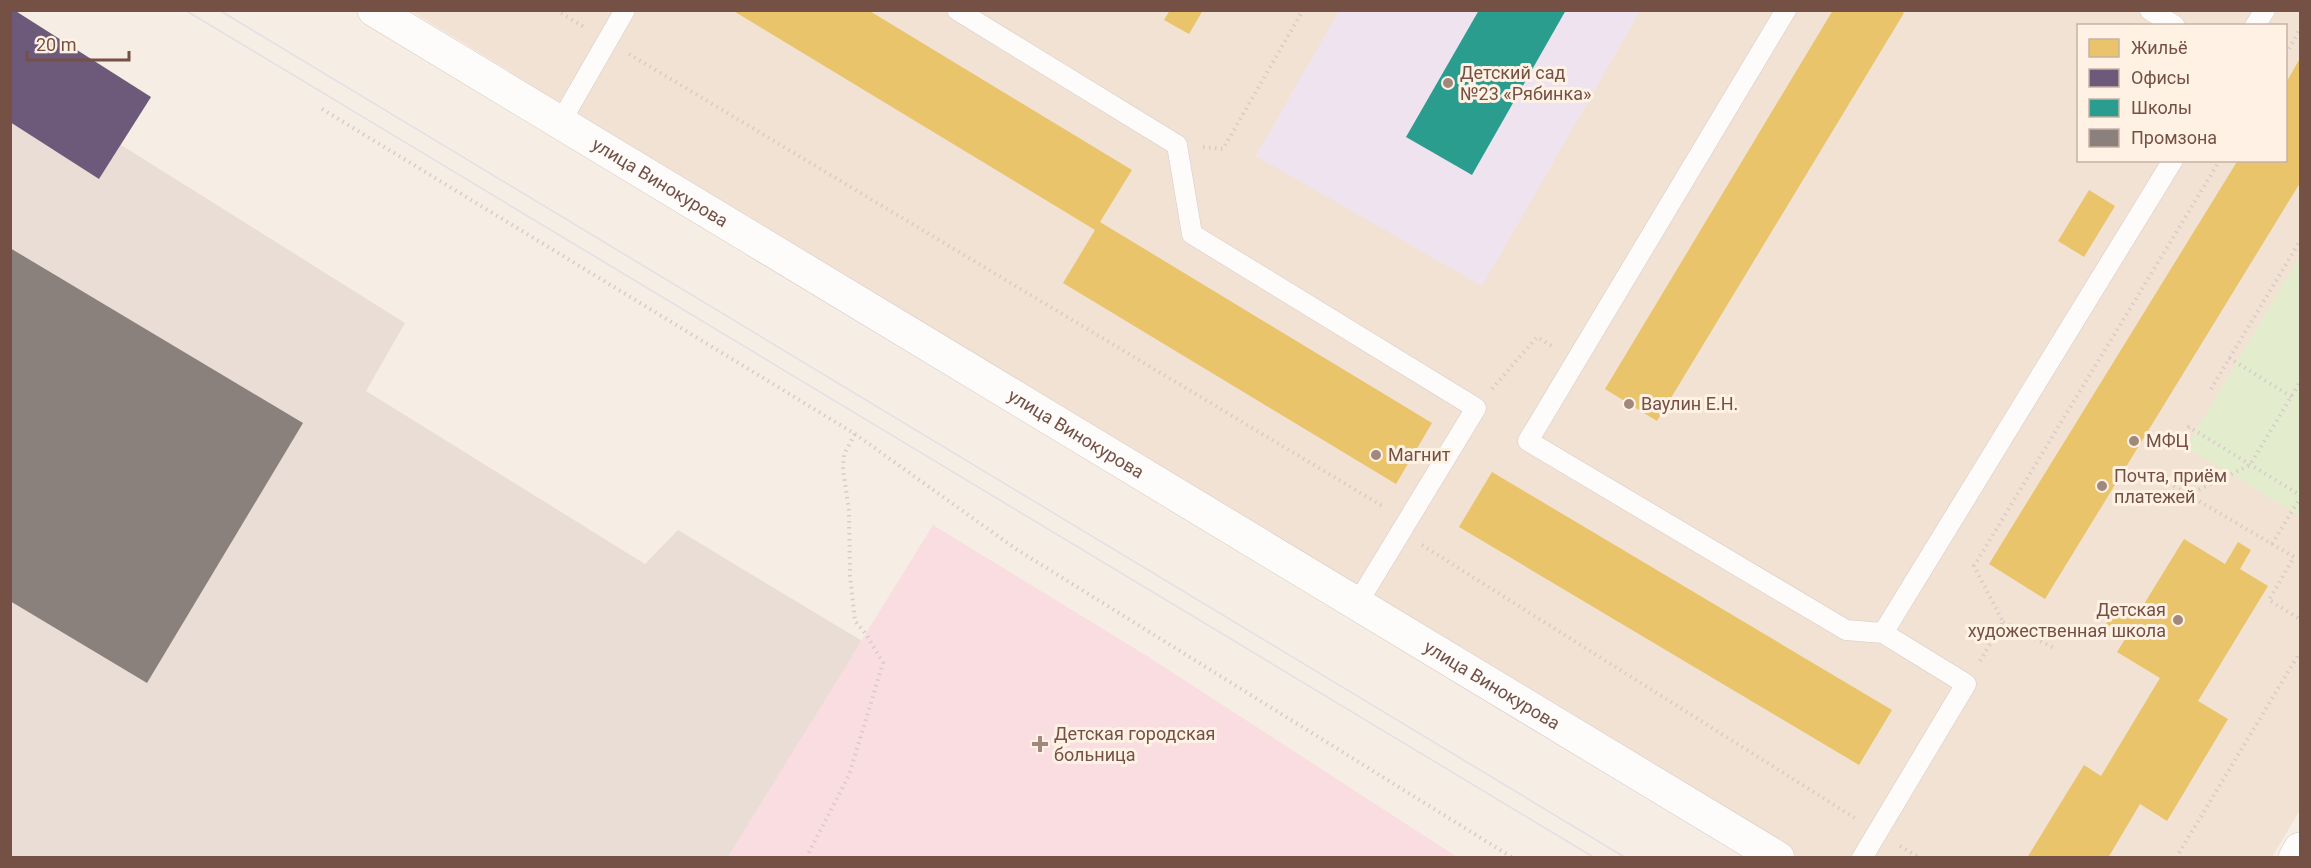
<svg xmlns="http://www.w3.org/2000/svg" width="2311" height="868" viewBox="0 0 2311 868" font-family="Roboto,sans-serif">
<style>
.residential{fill:#f2e2d4;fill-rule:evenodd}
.industrial{fill:#e9ddd6}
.education{fill:#f0e3f0}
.medical{fill:#f9dde0}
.green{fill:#e4ecce}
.homes{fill:#e9c46a}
.offices{fill:#6d597a}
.schools{fill:#2a9d8f}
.industry{fill:#8a817c}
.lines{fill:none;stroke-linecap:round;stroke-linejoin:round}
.service-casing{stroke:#d7cac3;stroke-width:21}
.secondary-casing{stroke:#d6c8c2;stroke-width:34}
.path{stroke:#d8ccc8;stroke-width:4;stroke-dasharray:1.5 4.5;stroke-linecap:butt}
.service{stroke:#fefcfb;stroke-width:20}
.secondary{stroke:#fefcfb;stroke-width:33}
.tram{stroke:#e3dfe3;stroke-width:1.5}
.poi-dot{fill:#a2877d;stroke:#fff2e5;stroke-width:2}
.labels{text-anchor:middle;stroke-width:6;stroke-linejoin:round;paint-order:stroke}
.poi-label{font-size:18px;fill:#745045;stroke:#fff2e5;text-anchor:start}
.street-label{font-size:18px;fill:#745045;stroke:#fff2e5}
</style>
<rect width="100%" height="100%" fill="#f6ede5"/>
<path class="residential" d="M411 11H2300V810L2272 857H1798ZM2078 26H2286V160H2078Z"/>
<path class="industrial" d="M10 122 99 179 121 145 405 323 366 391 645 564 678 530 862 641 728 857H11Z"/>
<path class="education" d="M1339 11H1640L1482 286 1256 156Z"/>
<path class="medical" d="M933 525 1147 656 1457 857H728Z"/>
<path class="green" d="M2300 256V516L2186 447Z"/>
<path class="homes" d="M732 10H868L1132 170 1100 222 1432 423 1396 484 1063 283 1095 230Z
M1170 10H1203L1189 34 1164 20Z
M1833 10H1900L1904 13 1657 421 1605 389Z
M2300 58V183L2045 599 1989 564 2238 160H2286V83Z
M2089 190 2115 206 2084 257 2058 241Z
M1492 472 1892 710 1859 765 1459 527Z
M2184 539 2225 564 2238 542 2251 550 2240 569 2268 586 2198 701 2228 719 2167 821 2140 804 2108 858H2027L2084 765 2101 776 2160 678 2117 652 2127 636 2106 624 2117 605 2136 617Z"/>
<path class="offices" d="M10 10H14L151 97 99 179 10 122Z"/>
<path class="schools" d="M1479 10H1566L1472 175 1406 137Z"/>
<path class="industry" d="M10 248 303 423 147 683 10 601Z"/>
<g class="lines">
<defs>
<path id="service" d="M957 10 1177 145 1192 234 1476 408 1357 604
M1786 10 1528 441 1846 630 1883 633 1966 684 1862 858
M2150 10 2175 26
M2255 26 2265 10
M560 123 625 10
M1883 633 2173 160"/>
<g id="secondary">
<path id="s1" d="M374 10 1778 858"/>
<path d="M2295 858 2300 849"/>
</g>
</defs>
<use href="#service" class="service-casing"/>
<use href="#secondary" class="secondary-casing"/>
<path class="path" d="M556 10 584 27
M629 54 1384 507
M2286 54 2300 29
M322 109 855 434 1016 549 1513 858
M1203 147 1223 149 1303 10
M2229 358 2292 397
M1492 389 1537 337 1555 348
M2211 389 2300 241
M2178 443 2189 427 2300 495
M2158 477 2294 557 2269 600 2300 619
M2188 495 2250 465 2300 382
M2272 544 2300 498
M1422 545 1855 818
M2003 622 2054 648
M1980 661 2003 622 1974 566 2220 160
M1900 846 1920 858
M806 858 849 775 883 663 866 634 855 621 850 575 849 511 843 469 844 454 855 434
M2176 858 2300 652"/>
<use href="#service" class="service"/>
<use href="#secondary" class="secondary"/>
<path class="tram" d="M185 10 1595 858
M219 10 1626 858"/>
</g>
<g class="poi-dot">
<circle cx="1448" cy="83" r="6"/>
<circle cx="1629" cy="404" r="6"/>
<circle cx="2134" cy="441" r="6"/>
<circle cx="1376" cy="455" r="6"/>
<circle cx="2102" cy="486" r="6"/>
<circle cx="2178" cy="620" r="6"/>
<path d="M1037 735h6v6h6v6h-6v6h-6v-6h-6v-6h6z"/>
</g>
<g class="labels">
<g class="poi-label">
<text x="1460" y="79">Детский сад<tspan x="1460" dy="21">№23 «Рябинка»</tspan></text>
<text x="1641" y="410">Ваулин Е.Н.</text>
<text x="2146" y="447">МФЦ</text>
<text x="1388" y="461">Магнит</text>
<text x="2114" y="482">Почта, приём<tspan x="2114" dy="21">платежей</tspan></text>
<text x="2166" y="616" text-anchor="end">Детская<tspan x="2166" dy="21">художественная школа</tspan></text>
<text x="1054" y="740">Детская городская<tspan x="1054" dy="21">больница</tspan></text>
</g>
<g class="street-label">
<text dy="6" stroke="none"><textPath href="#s1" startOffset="334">улица Винокурова</textPath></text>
<text dy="6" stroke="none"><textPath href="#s1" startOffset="820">улица Винокурова</textPath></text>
<text dy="6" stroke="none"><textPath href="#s1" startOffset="1306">улица Винокурова</textPath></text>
</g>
</g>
<rect width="2311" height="868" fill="none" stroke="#745045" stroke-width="24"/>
<rect x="2077" y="24" width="210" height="138" fill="#fff2e5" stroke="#c7b1a5" stroke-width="1.5"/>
<rect x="2089" y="39" width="30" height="18" fill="#e9c46a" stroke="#c7b1a5" stroke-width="1.5"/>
<text x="2131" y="54" font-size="18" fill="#745045">Жильё</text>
<rect x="2089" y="69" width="30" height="18" fill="#6d597a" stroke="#c7b1a5" stroke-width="1.5"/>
<text x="2131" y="84" font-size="18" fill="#745045">Офисы</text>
<rect x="2089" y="99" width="30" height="18" fill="#2a9d8f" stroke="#c7b1a5" stroke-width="1.5"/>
<text x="2131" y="114" font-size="18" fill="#745045">Школы</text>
<rect x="2089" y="129" width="30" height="18" fill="#8a817c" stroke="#c7b1a5" stroke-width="1.5"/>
<text x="2131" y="144" font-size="18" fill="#745045">Промзона</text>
<path d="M27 51v9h102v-9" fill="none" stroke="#745045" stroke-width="3"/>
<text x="36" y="51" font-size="18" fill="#745045" stroke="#fff2e5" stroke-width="4.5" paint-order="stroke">20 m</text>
</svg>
